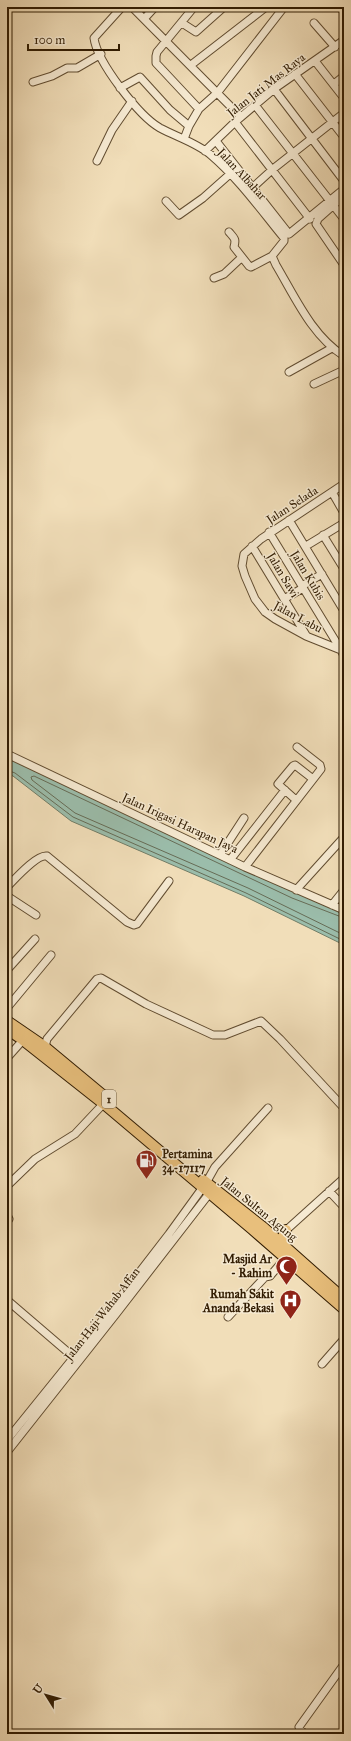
<svg xmlns="http://www.w3.org/2000/svg" width="351" height="1741" viewBox="0 0 351 1741" font-family="'IM FELL Great Primer',serif">
<style>
.water{fill:#9bbdab;stroke:#717d67}
.lines{fill:none;stroke-linecap:round;stroke-linejoin:round}
.shore{stroke:#666c56;stroke-width:1}
.minor-casing{stroke:#614c30;stroke-width:9}
.highway-casing{stroke:#311c02;stroke-width:12}
.minor{stroke:#f6ead2;stroke-width:7}
.highway{stroke:#e8bf7c;stroke-width:10}
.labels{text-anchor:middle;stroke-width:3;stroke-linejoin:round;paint-order:stroke}
.shield{fill:#f6ead2;stroke:#6c5a40;stroke-width:1}
.shield-label{font-size:11px;font-weight:bold;fill:#311c02}
.street-label{font-size:12px;fill:#311c02;stroke:#f6ead2}
.poi-label{font-size:12px;font-weight:bold;fill:#311c02;stroke:#f6ead2;text-anchor:end}
</style>
<rect width="100%" height="100%" fill="#f1deb9"/>
<filter id="stains"><feTurbulence type="fractalNoise" baseFrequency=".005" numOctaves="4"/><feColorMatrix values="0 0 0 0 .2 0 0 0 0 .09 0 0 0 0 .02 0 0 0 .5 -.17"/></filter>
<radialGradient id="worn" r=".72"><stop offset=".6" stop-color="#630" stop-opacity="0"/><stop offset="1" stop-color="#630" stop-opacity=".3"/></radialGradient>
<path class="water" d="M7 754 344 910V945L244 896 71 821 13 776 7 774Z"/>
<g class="lines">
<path class="shore" d="M7 770 15 773 73 817 246 893 344 941
M344 918 292 898 34 776 31 777 32 780 75 813 248 888 344 935"/>
<defs>
<path id="minor" d="M122 7 94 38C97 62 139 116 160 128 177 137 197 143 211 155 239 179 261 210 284 238V241L272 256 276 265C295 297 312 336 344 356
M132 7 241 117
M194 7 157 52 156 56V63L199 109
M340 7 344 12
M144 19 155 7
M182 23 196 32 224 7
M314 23 335 47
M315 61 344 98
M191 65 266 7
M295 74 344 137
M33 82 52 76 67 68H77L101 54
M334 84 344 76
M120 88 140 77 170 110 189 126
M274 89 344 181
M255 105 344 219
M235 122 310 219
M184 139 189 126 199 109 218 92 284 7
M216 141 289 234 344 189
M205 151 235 122 274 89 344 40
M97 161 112 130 132 101
M250 190 273 169 344 113
M344 196 318 219 316 224 344 265
M166 201 179 215 203 198 230 174
M229 232C235 239 236 239 234 247L249 266 251 267 272 256
M214 278 224 274 241 258
M289 372 332 348
M314 384 344 370
M344 484 261 539 244 554 242 566 245 576 255 599 265 612 275 619 306 636 341 650 344 656
M332 492 344 513
M289 520 344 611
M269 532 341 650
M323 535 344 569
M252 546 306 635
M306 546 344 523
M302 586 322 574
M284 599 303 588
M7 754 245 867 344 910
M296 800 278 784 293 766 295 765 313 779
M220 855 244 818
M230 860 285 790
M245 867 321 769 320 765 297 747
M7 887C15 879 37 854 47 856L127 922 134 925 137 924 169 881
M296 890 344 837
M7 896 36 915
M332 905 344 890
M7 970 35 939
M7 1008 51 955
M45 1047 47 1039 97 979 101 978 146 1004 213 1035H225L261 1021 280 1039 344 1108
M7 1058 23 1040
M7 1186 35 1159 75 1134 106 1101
M329 1191 344 1207
M7 1215 9 1219 7 1222
M283 1233 344 1178
M7 1300 77 1360
M228 1317 265 1277 270 1276 288 1255
M322 1364 344 1339
M7 1440 74 1357 169 1234 206 1183 215 1167 268 1108
M7 1452 116 1314 212 1190
M304 1734 299 1727 342 1667H344"/>
<path id="highway" d="M7 1021 45 1047 110 1101
M7 1029 23 1040 104 1104 252 1229 344 1309
M203 1180 264 1228 344 1299
M284 1246 283 1237 286 1230"/>
</defs>
<use href="#minor" class="minor-casing"/>
<use href="#highway" class="highway-casing"/>
<use href="#minor" class="minor"/>
<use href="#highway" class="highway"/>
</g>
<defs>
<symbol id="fuel-pin" viewBox="-11 -11 22 30"><path d="M0 17L-7.5 6A9.5 9.5 0 1 1 7.5 6Z" fill="#8f2418" stroke="#f6ead2"/><path d="M-5.5-6h7V0h2V4h1.3V-2.5L3-4.5l.8-.8L6-3V5H2.5V1h-1V6h-7ZM-4.2-4.7v3.2H.2V-4.7Z" fill="#fff"/></symbol>
<symbol id="mosque-pin" viewBox="-11 -11 22 30"><path d="M0 17L-7.5 6A9.5 9.5 0 1 1 7.5 6Z" fill="#8f2418" stroke="#f6ead2"/><path d="M3.5-4.9A6 6 0 1 0 3.5 4.9A5 5 0 1 1 3.5-4.9Z" fill="#fff"/></symbol>
<symbol id="hospital-pin" viewBox="-11 -11 22 30"><path d="M0 17L-7.5 6A9.5 9.5 0 1 1 7.5 6Z" fill="#8f2418" stroke="#f6ead2"/><path d="M-5-5h3v3.5h4V-5h3V5h-3V1.5h-4V5h-3Z" fill="#fff"/></symbol>
</defs>
<g fill-rule="evenodd">
<use href="#fuel-pin" x="134" y="1148" width="25" height="34"/>
<use href="#mosque-pin" x="274" y="1254" width="25" height="34"/>
<use href="#hospital-pin" x="278" y="1288" width="25" height="34"/>
</g>
<g class="labels">
<rect class="shield" x="102" y="1090" width="14" height="18" rx="3"/>
<g class="shield-label">
<text x="109" y="1103">1</text>
</g>
<g class="street-label">
<text transform="translate(266 85) rotate(-38)" y="4">Jalan Jati Mas Raya</text>
<text transform="translate(242 174) rotate(47)" y="4">Jalan Albahar</text>
<text transform="translate(292 505) rotate(-33)" y="4">Jalan Selada</text>
<text transform="translate(283 575) rotate(59)" y="4">Jalan Sawi</text>
<text transform="translate(308 575) rotate(59)" y="4">Jalan Kubis</text>
<text transform="translate(298 617) rotate(28)" y="4">Jalan Labu</text>
<text transform="translate(180 823) rotate(25)" y="4">Jalan Irigasi Harapan Jaya</text>
<text transform="translate(259 1209) rotate(39)" y="4">Jalan Sultan Agung</text>
<text transform="translate(102 1314) rotate(-52)" y="4">Jalan Haji Wahab Affan</text>
</g>
<g class="poi-label">
<text x="162" y="1158" text-anchor="start">Pertamina<tspan x="162" dy="14">34-17117</tspan></text>
<text x="272" y="1263">Masjid Ar<tspan x="272" dy="14">- Rahim</tspan></text>
<text x="274" y="1298">Rumah Sakit<tspan x="274" dy="14">Ananda Bekasi</tspan></text>
</g>
</g>
<rect width="351" height="1741" fill="none" stroke="#f1deb9" stroke-width="24"/>
<rect x="8" y="8" width="335" height="1725" fill="none" stroke="#311c02" stroke-width="2"/>
<rect x="12" y="12" width="327" height="1717" fill="none" stroke="#311c02"/>
<g transform="translate(46 1695) rotate(307)" stroke="#f6ead2" stroke-width="3" paint-order="stroke">
<path d="M0-3L7 15L0 10L-7 15Z" fill="#311c02"/>
<text y="-6" font-size="11" font-weight="bold" text-anchor="middle" fill="#311c02">U</text>
</g>
<path d="M28 44v6h91v-6" fill="none" stroke="#311c02" stroke-width="2"/>
<text x="34" y="44" font-size="12" fill="#311c02" stroke="#f6ead2" stroke-width="3" paint-order="stroke">100 m</text>
<rect width="100%" height="100%" filter="url(#stains)"/>
<rect width="100%" height="100%" fill="url(#worn)"/>
</svg>
